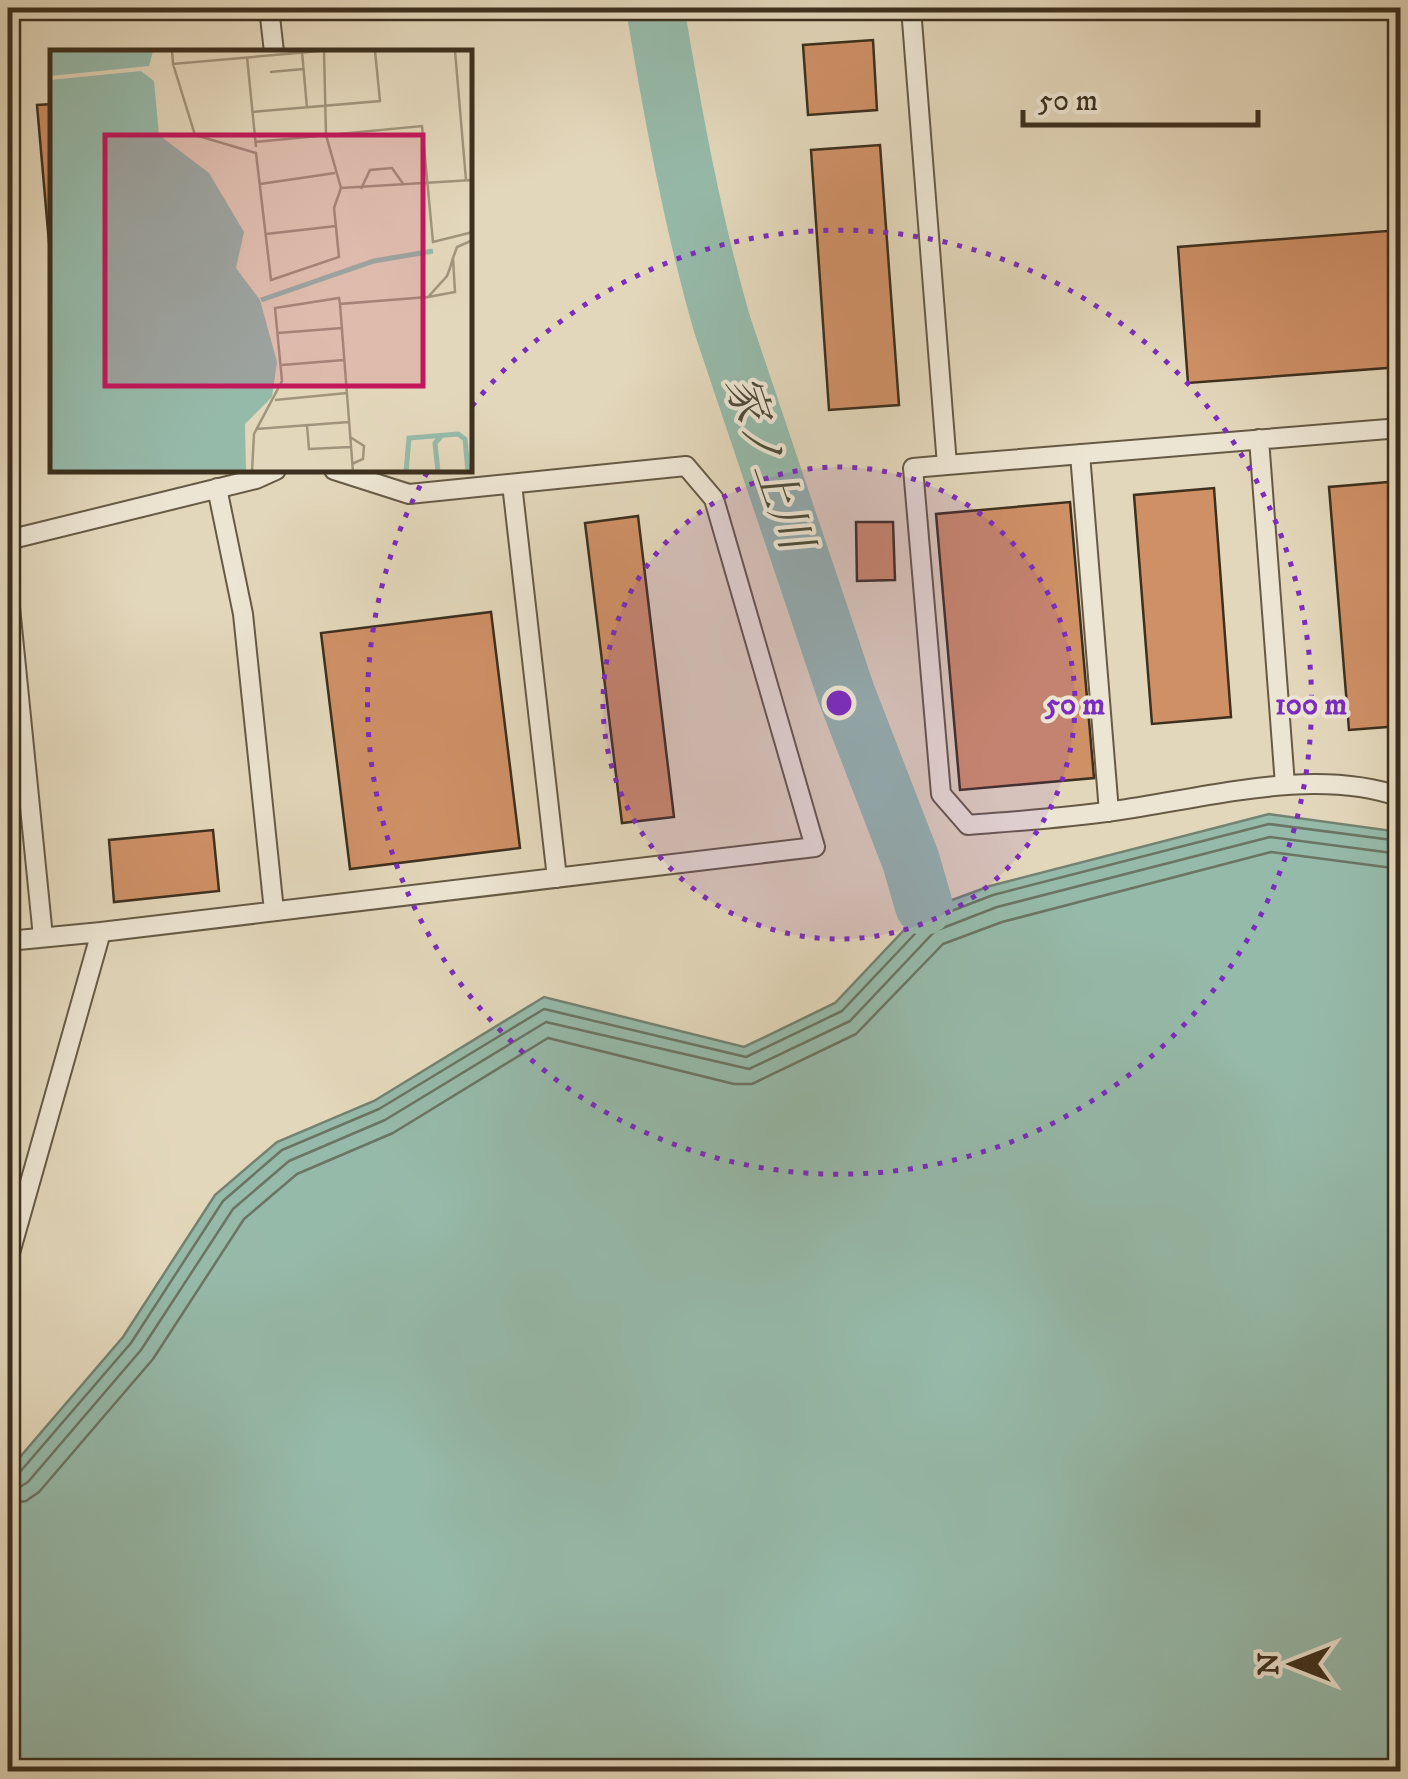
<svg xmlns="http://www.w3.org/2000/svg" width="1408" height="1779" viewBox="0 0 1408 1779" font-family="'IM FELL DW Pica','Noto Serif JP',serif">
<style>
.water{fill:#96baaa;stroke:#728372;stroke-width:2.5}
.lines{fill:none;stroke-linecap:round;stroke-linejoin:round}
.shore{stroke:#6a7564;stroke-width:2.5}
.river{stroke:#96baaa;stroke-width:58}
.building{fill:#cf9066;stroke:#3d301e;stroke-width:2.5}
.lane-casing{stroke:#665a45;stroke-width:22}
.lane{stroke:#ede5d3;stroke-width:18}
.ring{fill:none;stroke:#7b2cbf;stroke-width:5;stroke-dasharray:5 10}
.labels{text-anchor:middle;stroke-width:8;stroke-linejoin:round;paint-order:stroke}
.water-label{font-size:45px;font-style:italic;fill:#4f4c3a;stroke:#ede5d3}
.inset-river{fill:none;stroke:#96baaa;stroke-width:5}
.inset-road{fill:none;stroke:#a1947c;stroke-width:2.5}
.view{fill:#c2185b;fill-opacity:0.15;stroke:#c2185b;stroke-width:5}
.inset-edge{fill:none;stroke:#3d301e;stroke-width:5}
.centre{fill:#7b2cbf;stroke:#ede5d3;stroke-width:5}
.ring-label{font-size:30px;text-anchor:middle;font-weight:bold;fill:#7b2cbf;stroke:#ede5d3;stroke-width:8;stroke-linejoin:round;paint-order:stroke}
</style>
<rect width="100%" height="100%" fill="#e3d7bb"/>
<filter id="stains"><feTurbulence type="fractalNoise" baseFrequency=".002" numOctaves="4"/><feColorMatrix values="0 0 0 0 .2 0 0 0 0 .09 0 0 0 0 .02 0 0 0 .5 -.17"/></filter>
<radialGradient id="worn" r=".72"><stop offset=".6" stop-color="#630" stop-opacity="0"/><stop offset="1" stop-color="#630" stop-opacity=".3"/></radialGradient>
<path class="water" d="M1269 814 1400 832V1771H8V1471L123 1337 215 1195 277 1142 374 1101 544 997 744 1047 835 1003 922 911 990 886Z"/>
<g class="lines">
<path class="shore" d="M8 1477 19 1473 131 1343 223 1201 282 1150 379 1109 544 1009 746 1057 842 1011 928 920 993 895 1269 824 1400 841
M8 1489 18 1488 28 1482 141 1350 233 1209 289 1161 385 1120 546 1022 749 1069 850 1021 935 931 997 907 1270 837 1400 854
M8 1504 26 1501 39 1492 153 1359 244 1219 297 1174 393 1133 548 1038 734 1084H752L856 1034 943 944 1002 922 1271 852 1400 869"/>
<path class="river" d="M655 8C673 114 692 220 722 324L846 693 911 861 924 906"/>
</g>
<path class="building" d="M873 40 877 110 808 115 803 45Z
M52 104V277L37 105Z
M880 145 899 405 829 410 811 150Z
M1400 230V367L1188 383 1178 247Z
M1400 481V726L1349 730 1329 487Z
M1214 488 1231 717 1152 724 1134 495Z
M1070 502 1094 778 960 790 936 514Z
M638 516 674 817 622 823 585 523Z
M856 522H893L895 580 857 581Z
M491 612 520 848 350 869 321 633Z
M213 830 219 891 114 902 109 840Z"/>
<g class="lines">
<defs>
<path id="lane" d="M269 8 274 52
M911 8 947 465 1400 428
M1259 439 1285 785
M1080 454 1109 812
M947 465 913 468 941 794 968 825C1017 821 1065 818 1113 811 1203 799 1313 766 1400 797
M512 484 557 878
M217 488 243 614 274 911
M8 540 256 479 276 470
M8 587 43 937
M8 941 101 932
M8 1260 101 932 815 847 714 499 686 466 409 494 334 470"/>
</defs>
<use href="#lane" class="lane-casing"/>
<use href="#lane" class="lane"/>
</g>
<circle cx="839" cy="703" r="236" fill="#7b2cbf" fill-opacity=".12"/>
<g class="ring">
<circle cx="839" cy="703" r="236"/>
<path d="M472 406A472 472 0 1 1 428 471"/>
</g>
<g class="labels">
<g class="water-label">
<text transform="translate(770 462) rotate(71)" y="16">家ノ上川</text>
</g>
</g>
<g transform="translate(50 50)">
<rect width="422" height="422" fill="#e3d7bb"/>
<path d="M0 1H103L99 16 0 26ZM91 21 104 31 109 85 159 123 194 182 186 218 210 250 227 312 222 347 195 374 196 422H0V30Z" fill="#96baaa"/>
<path class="inset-river" d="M211 250 324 211 383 201M356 422 359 388 408 384 415 389 418 422M388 422 385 393 392 385"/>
<path class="inset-road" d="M122 1 123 14 270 1M274 1 276 85 291 138 423 130M405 1 416 130M252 2 257 58M197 7 206 97M123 14 145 85 206 103 221 230 289 207 284 158 291 138M220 22 254 19M202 62 330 51 325 1M205 92 372 76 383 192 423 182M210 134 285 123M311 139 320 120 342 118 354 135M216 184 286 176M403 208 405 242 378 247 397 226 400 218 403 208 407 197 423 190M228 283 292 278M232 315 294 310M225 350 297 343M257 375 259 399 301 397M206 379 299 372M300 387 314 396 313 409 302 414M202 422 204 384 232 331 225 258 289 248 290 254M303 422 290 254 378 247"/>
<path class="view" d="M55 85H373V336H55Z"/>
<rect width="422" height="422" class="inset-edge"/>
</g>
<circle cx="839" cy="703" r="15" class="centre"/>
<g class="ring-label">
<text x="1075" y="714">50 m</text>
<text x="1311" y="714">100 m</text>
</g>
<rect width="1408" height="1779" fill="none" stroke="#e3d7bb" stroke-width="40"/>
<rect x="10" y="10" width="1388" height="1759" fill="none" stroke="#3d301e" stroke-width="5"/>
<rect x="20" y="20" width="1368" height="1739" fill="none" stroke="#3d301e" stroke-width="2.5"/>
<g transform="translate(1293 1664) rotate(270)" stroke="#ede5d3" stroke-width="8" paint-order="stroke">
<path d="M0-8L18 38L0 25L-18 38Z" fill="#3d301e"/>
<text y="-15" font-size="28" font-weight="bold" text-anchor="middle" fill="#3d301e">N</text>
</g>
<path d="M1023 110v15h235v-15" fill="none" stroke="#3d301e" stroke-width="5"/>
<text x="1038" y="110" font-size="30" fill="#3d301e" stroke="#ede5d3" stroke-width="8" paint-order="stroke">50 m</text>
<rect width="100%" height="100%" filter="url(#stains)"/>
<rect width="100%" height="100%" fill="url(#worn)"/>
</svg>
